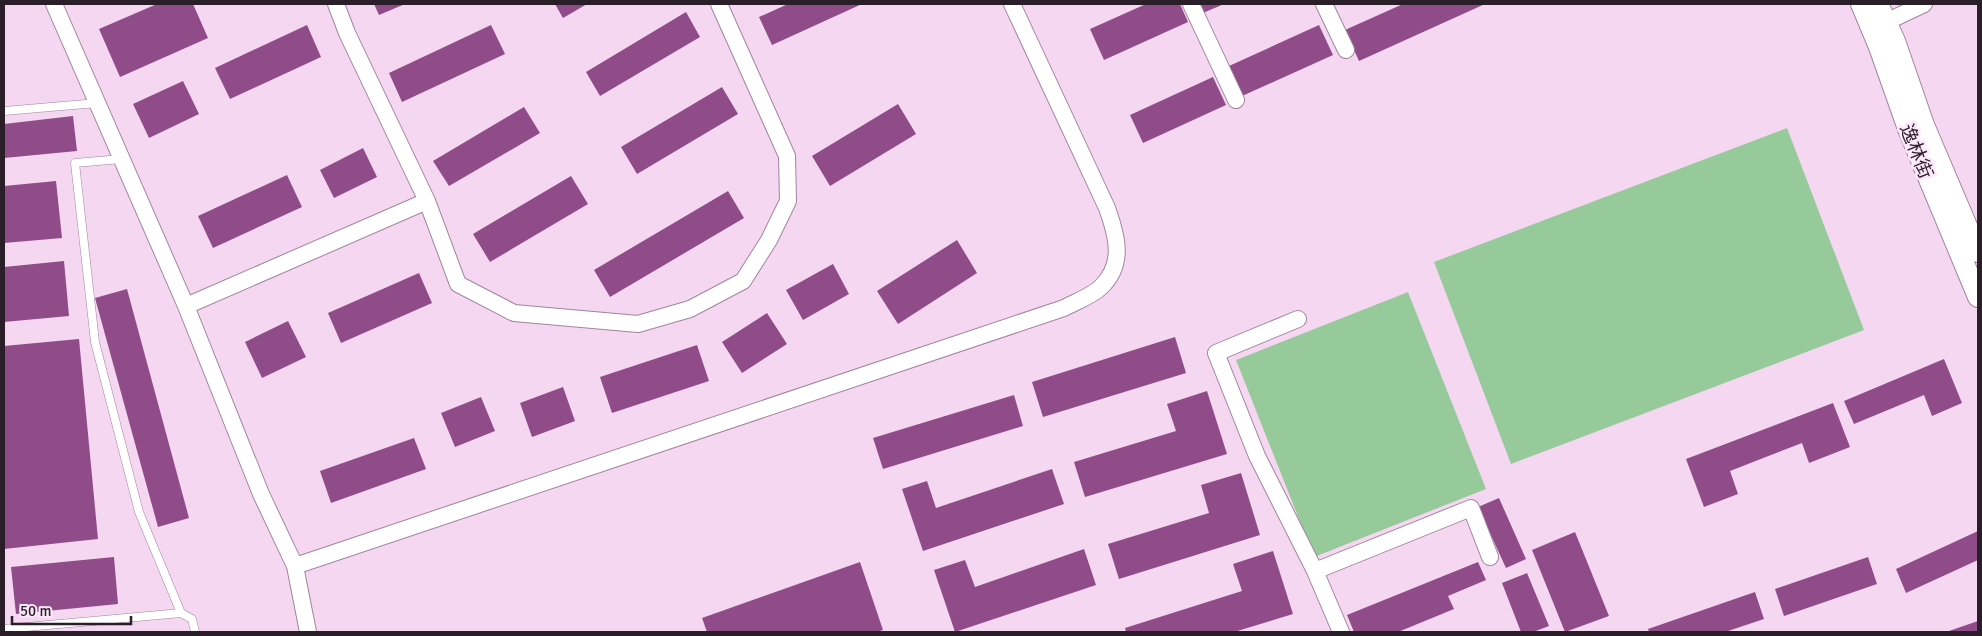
<svg xmlns="http://www.w3.org/2000/svg" width="1982" height="636" viewBox="0 0 1982 636" font-family="Signika,'Noto Sans SC',sans-serif">
<style>
.green{fill:#97ca9b}
.building{fill:#904c89}
.lines{fill:none;stroke-linecap:round;stroke-linejoin:round}
.service-casing{stroke:#a1859d;stroke-width:9}
.minor-casing{stroke:#a1859d;stroke-width:18}
.tertiary-casing{stroke:#a1859d;stroke-width:22}
.service{stroke:#fff;stroke-width:8}
.minor{stroke:#fff;stroke-width:16}
.tertiary{stroke:#fff;stroke-width:20}
.labels{text-anchor:middle;stroke-width:5;stroke-linejoin:round;paint-order:stroke}
.street-label{font-size:19px;fill:#2a1f29;stroke:#ffe7fb}
</style>
<rect width="100%" height="100%" fill="#f5d7f1"/>
<path class="green" d="M1787 128 1864 330 1511 464 1434 262Z
M1408 292 1486 489 1314 557 1236 360Z"/>
<path class="building" d="M157 4H193L208 38 120 77 99 29Z
M374 4H405L379 15Z
M555 4H587L563 18Z
M788 4H862L772 45 759 17Z
M1146 4H1180L1188 22 1104 60 1090 29Z
M1199 4H1224L1203 13Z
M1403 4H1485L1359 61 1345 30Z
M686 12 700 37 600 96 586 72Z
M307 25 321 57 230 99 215 68Z
M491 25 505 54 402 102 389 73Z
M1319 25 1333 55 1242 96 1229 66Z
M1213 77 1226 105 1143 143 1130 115Z
M183 81 199 114 149 138 133 104Z
M722 87 738 114 637 174 621 147Z
M898 104 916 134 830 186 812 156Z
M524 107 540 133 449 186 433 161Z
M73 116 77 151 4 158V124Z
M363 148 377 177 334 198 320 170Z
M287 175 302 207 213 248 198 216Z
M571 176 588 204 490 262 473 234Z
M56 181 62 238 4 243V186Z
M728 191 744 218 610 297 594 270Z
M957 240 977 273 898 324 877 291Z
M64 261 69 316 4 322V267Z
M833 264 849 294 803 320 786 290Z
M419 273 432 303 341 343 328 313Z
M127 289 189 518 158 527 95 298Z
M767 313 787 344 742 373 722 342Z
M288 321 306 357 262 378 245 342Z
M1175 337 1186 373 1043 417 1032 382Z
M79 339 98 539 4 549V346Z
M697 345 709 381 612 413 600 377Z
M1944 359 1962 403 1932 416 1924 395 1854 424 1844 401Z
M563 387 575 421 532 437 520 403Z
M1207 391 1227 454 1085 497 1074 462 1176 431 1167 404Z
M1014 395 1023 426 883 469 873 438Z
M481 397 495 431 455 447 441 413Z
M1833 403 1850 447 1809 463 1802 443 1730 471 1738 494 1704 507 1686 459Z
M414 438 426 469 331 503 320 471Z
M1052 469 1064 504 923 551 902 489 927 481 936 508Z
M1241 473 1260 535 1119 579 1108 544 1209 513 1201 485Z
M1499 498 1526 559 1506 568 1478 507Z
M1978 531V560L1906 593 1896 569Z
M1575 532 1609 616 1565 632 1532 550Z
M1084 549 1096 585 955 632 934 570 965 560 975 587Z
M1273 551 1293 614 1234 632H1126L1125 628 1242 591 1233 564Z
M114 557 118 604 16 614 11 567Z
M1868 557 1877 584 1784 616 1775 589Z
M860 562 883 630 877 632H707L702 618Z
M1478 562 1486 580 1448 596 1454 609 1398 632H1354L1347 615Z
M1527 573 1549 626 1533 632H1521L1502 583Z
M1755 592 1764 619 1725 632H1649L1648 629Z
M1978 621V632H1946Z"/>
<g class="lines">
<defs>
<path id="service" d="M4 111 97 103
M121 159 75 163 95 342 139 512 181 613 192 619 195 632
M4 629 181 613"/>
<path id="minor" d="M54 4 186 306 427 201
M336 4 347 33 427 201 458 284 514 313 638 324 690 309 743 281 769 240 788 201 787 156 719 4
M1191 4 1236 100
M1324 4 1346 50
M1886 22 1924 4
M186 306 261 494 295 566 308 632
M1298 319 1216 353 1257 456 1315 571 1341 632
M295 566 1064 308C1075 302 1092 296 1101 287 1125 264 1117 236 1107 208L1012 4
M1315 571 1471 508 1490 557"/>
<path id="tertiary" d="M1861 4 1879 47 1908 129 1978 297
M1878 4 1895 41 1924 125 1978 252"/>
</defs>
<use href="#service" class="service-casing"/>
<use href="#minor" class="minor-casing"/>
<use href="#tertiary" class="tertiary-casing"/>
<use href="#service" class="service"/>
<use href="#minor" class="minor"/>
<use href="#tertiary" class="tertiary"/>
</g>
<g class="labels">
<g class="street-label">
<text transform="translate(1917 151) rotate(68)" y="7">逸林街</text>
</g>
</g>
<rect width="1982" height="636" fill="none" stroke="#2a1f29" stroke-width="10"/>
<path d="M12 616v8h119v-8" fill="none" stroke="#2a1f29" stroke-width="2.5"/>
<text x="20" y="616" font-size="15" fill="#2a1f29" stroke="#ffe7fb" stroke-width="4" paint-order="stroke">50 m</text>
</svg>
